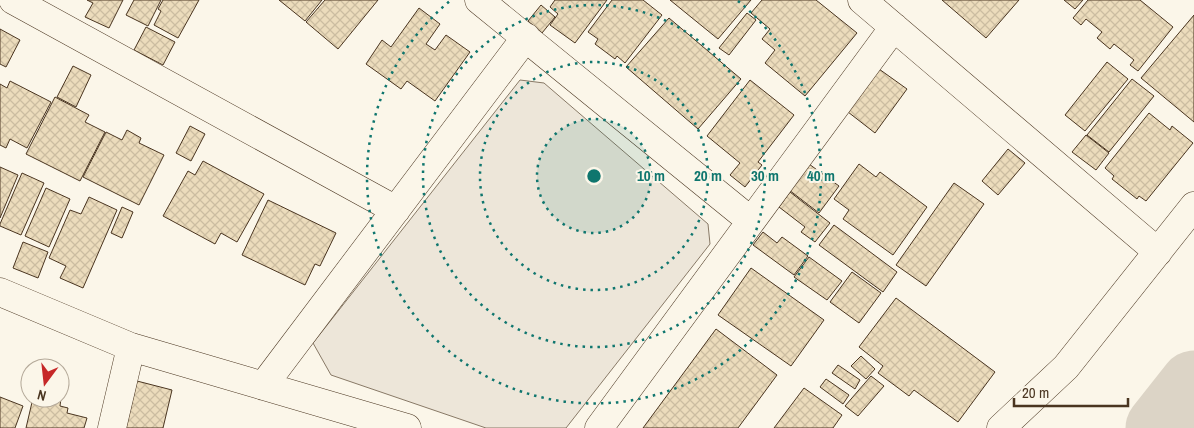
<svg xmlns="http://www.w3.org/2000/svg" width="1194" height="428" viewBox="0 0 1194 428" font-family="'Archivo Narrow',sans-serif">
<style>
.park{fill:#ede6d9;stroke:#887966}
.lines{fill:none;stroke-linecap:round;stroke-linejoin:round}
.river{stroke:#dcd4c6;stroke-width:69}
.building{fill:url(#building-cross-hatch);stroke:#4a3520}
.street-casing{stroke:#4a3520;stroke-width:29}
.street{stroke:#fbf6e9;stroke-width:28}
.ring{fill:none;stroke:#0f766e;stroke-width:2.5;stroke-dasharray:2.5 5}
.centre{fill:#0f766e;stroke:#fbf6e9;stroke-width:2.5}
.ring-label{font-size:15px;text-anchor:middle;font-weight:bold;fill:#0f766e;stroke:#fbf6e9;stroke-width:4;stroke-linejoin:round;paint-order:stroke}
</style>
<defs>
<pattern id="building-cross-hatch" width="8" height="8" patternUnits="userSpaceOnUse" patternTransform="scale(1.25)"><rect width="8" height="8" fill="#ecdcbc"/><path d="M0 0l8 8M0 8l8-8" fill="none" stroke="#ccbda1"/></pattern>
</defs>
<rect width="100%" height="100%" fill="#fbf6e9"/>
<path class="park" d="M520 80 544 83 708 224 710 244 566 428H486L331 375 313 343Z"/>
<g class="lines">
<path class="river" d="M1160 428 1194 385"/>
</g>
<path class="building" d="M87 0H123L109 28 85 17 93 3Z
M134 0H161L148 26 126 15Z
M163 0H199L178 38 154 25 161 11 158 9Z
M279 0H322L305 21Z
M325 0H378L338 49 306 22Z
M555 0H607L575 43 550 25 558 14 550 7Z
M612 0H643L662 15 625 63 617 56 615 59 595 44 598 39 588 32Z
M670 0H751L718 39Z
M762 0H816L857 33 805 96 765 63 775 50 762 39 770 29 751 13Z
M942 0H1019L986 38Z
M1064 0H1083L1075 9Z
M1088 0H1140L1173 27 1138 71 1130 65 1134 60 1114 44 1110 49 1097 38 1102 32 1086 19 1081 25 1073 18Z
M541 5 555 17 542 33 528 21Z
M419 8 440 24 426 44 435 50 446 35 470 52 435 101 407 81 401 89 366 64 382 40 391 47Z
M747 13 756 20 729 55 719 48Z
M1194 15V122L1141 78Z
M669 18 741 79 698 129 626 67Z
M146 27 175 42 163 65 134 50Z
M0 29 20 40 6 67 0 64Z
M1107 62 1128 79 1085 131 1065 115Z
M73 66 91 75 76 107 57 97Z
M879 69 907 89 875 133 848 112Z
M1132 79 1154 96 1109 152 1087 135Z
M750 80 794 115 758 162 762 165 745 187 730 175 740 163 707 136Z
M10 81 51 102 27 148 10 139 6 148 0 145V84L7 88Z
M55 97 89 115 85 122 105 132 80 181 26 154Z
M1149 113 1170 130 1172 126 1193 143 1146 201 1139 196 1137 199 1112 179 1114 176 1105 168Z
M190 126 205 134 191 161 176 153Z
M127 130 141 138 139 143 164 155 139 205 83 177 106 132 122 140Z
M1086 135 1109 153 1096 170 1072 152Z
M1008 149 1025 163 998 195 982 181Z
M203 161 264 194 237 242 221 233 215 244 163 216 188 171 195 175Z
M809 164 839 186 819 213 789 190Z
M859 164 876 177 880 172 927 207 893 255 843 219 849 210 834 199Z
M0 167 18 175 0 218Z
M22 173 44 183 21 235 0 226V224Z
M954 183 984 204 926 286 896 265Z
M46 188 70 199 49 247 25 236Z
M790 192 830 223 815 242 801 232 805 227 779 207Z
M89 197 117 210 83 288 60 278 66 266 49 258 70 210 81 214Z
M268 200 336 233 320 266 315 264 305 285 242 255Z
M122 207 133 212 122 238 111 233Z
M834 225 897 272 883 292 819 245Z
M763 232 777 243 782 237 808 256 794 275 753 245Z
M23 242 48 252 38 278 13 268Z
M809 257 842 281 827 300 794 277Z
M751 268 824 320 791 366 718 315Z
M852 272 881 293 859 323 830 302Z
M896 298 995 372 958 422 914 390 909 396 878 373 883 366 859 347Z
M716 329 777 375 738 428H643Z
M861 356 875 369 866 379 851 366Z
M838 365 860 380 855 389 832 373Z
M871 376 884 386 858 416 845 406Z
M826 379 849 395 843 404 820 387Z
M137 381 172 390 163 428H126Z
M804 388 842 415 833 428H774Z
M0 397 23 406 15 428H0Z
M33 398H61L60 406 68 408 67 413 87 418 84 428H26Z"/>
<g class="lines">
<defs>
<path id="street" d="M13 0 396 210
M479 0 751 221
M862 0 1158 252
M0 292 131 347 407 428
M263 386 526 37
M112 428 131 347
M599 428 894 27
M1001 428 1066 367 1194 206"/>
</defs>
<use href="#street" class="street-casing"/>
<use href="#street" class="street"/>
</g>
<circle cx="594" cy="176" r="57" fill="#0f766e" fill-opacity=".12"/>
<g class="ring">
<circle cx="594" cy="176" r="57"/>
<circle cx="594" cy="176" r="114"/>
<circle cx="594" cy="176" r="171"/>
<path d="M738 1A227 227 0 1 1 450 1"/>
</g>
<circle cx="594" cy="176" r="8" class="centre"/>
<g class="ring-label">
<text x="651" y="181">10 m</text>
<text x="708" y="181">20 m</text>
<text x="765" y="181">30 m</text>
<text x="821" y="181">40 m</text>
</g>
<g transform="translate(45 383) rotate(195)"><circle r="24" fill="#fbf6e9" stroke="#b4a999"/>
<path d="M0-4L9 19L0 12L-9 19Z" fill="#c62828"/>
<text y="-8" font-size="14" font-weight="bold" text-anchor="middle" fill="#4a3520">N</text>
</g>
<path d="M1014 398v8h114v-8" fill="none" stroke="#4a3520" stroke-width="2.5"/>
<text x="1022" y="398" font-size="15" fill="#4a3520" stroke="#fbf6e9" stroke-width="4" paint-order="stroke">20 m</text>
</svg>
